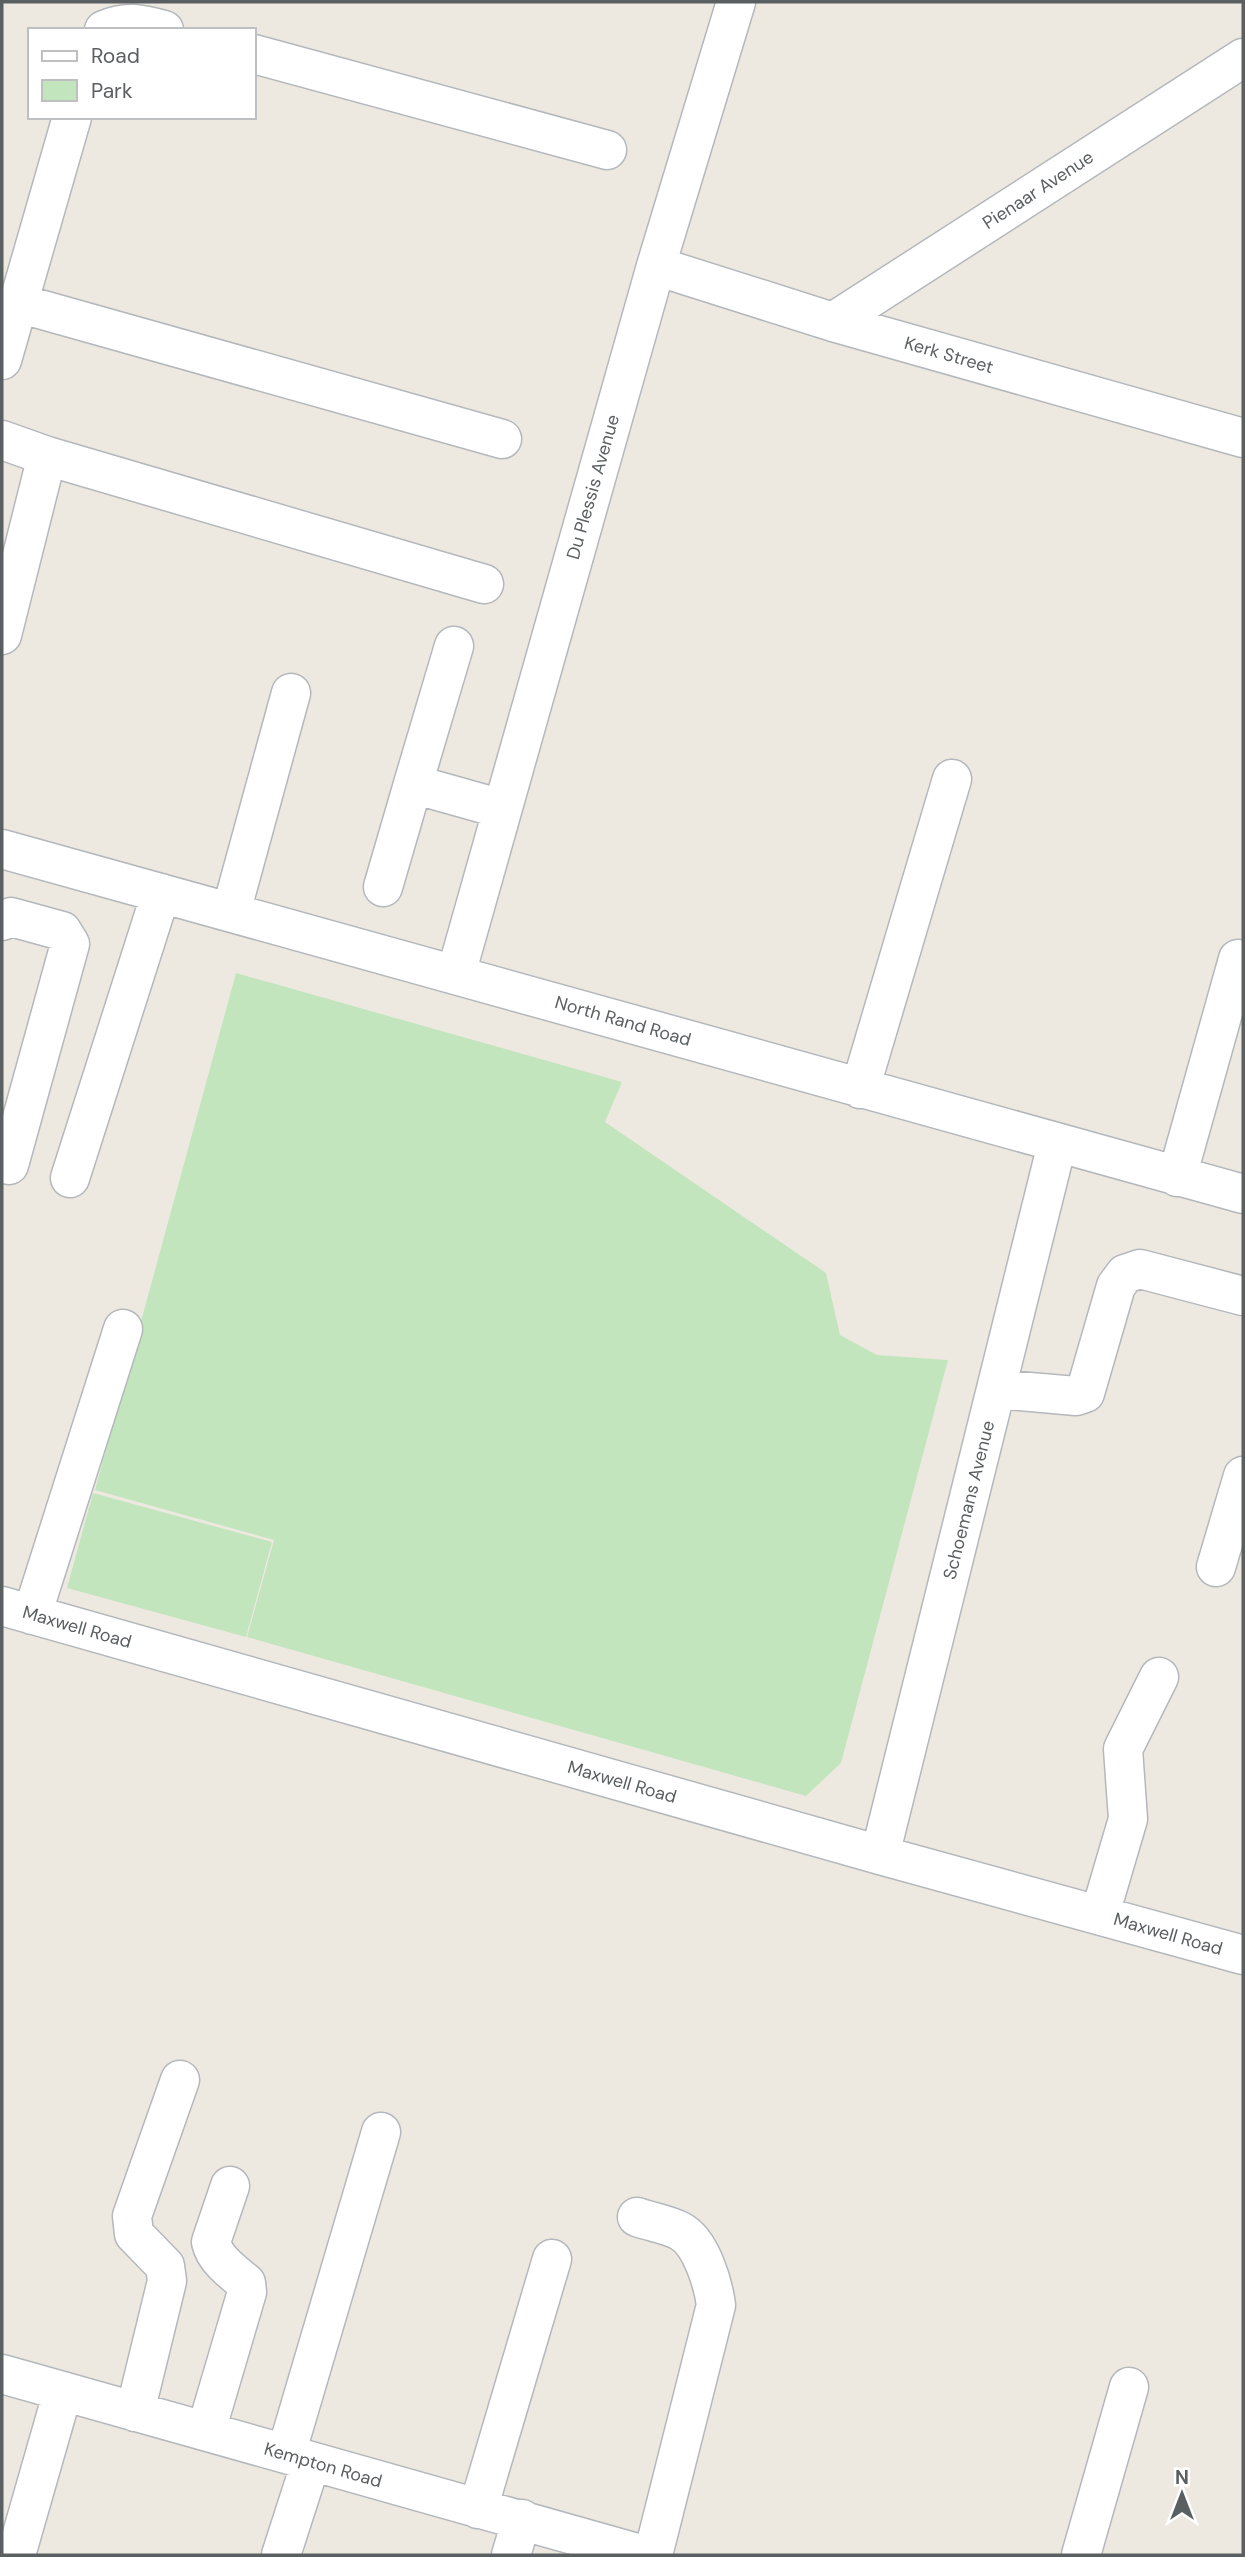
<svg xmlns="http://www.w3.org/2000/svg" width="1245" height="2557" viewBox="0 0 1245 2557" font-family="'DM Sans',sans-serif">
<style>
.green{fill:#c3e5bd}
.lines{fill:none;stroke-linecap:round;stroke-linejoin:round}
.minor-casing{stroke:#b4b8bc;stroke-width:41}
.minor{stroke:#fff;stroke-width:38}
.labels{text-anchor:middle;stroke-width:6;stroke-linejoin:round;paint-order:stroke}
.street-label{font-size:18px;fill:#5a5f62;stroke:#fff}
</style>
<rect width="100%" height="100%" fill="#ede9e1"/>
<path class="green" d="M236 973 622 1082 605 1122 826 1273 840 1335 877 1355 948 1360 841 1763 806 1796 247 1637 274 1540 95 1490Z
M93 1493 272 1542 246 1637 67 1588Z"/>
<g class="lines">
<defs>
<path id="minor" d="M104 30C126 20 142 24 164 30
M254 54 607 150
M656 266 833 322 1243 438
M18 303 502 439
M833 322 1243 58
M2 360 72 117
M2 440 47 456
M2 635 47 456 484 584
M454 646 413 784 502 809
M2 849 1243 1194
M383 887 413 784
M231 912 291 693
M2 921 11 917 62 931 70 944 9 1165
M456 974 656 266 736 2
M860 1089 952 779
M1177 1177 1238 959
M70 1178 161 893
M996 1389 1076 1396 1085 1393 1116 1286 1125 1274 1140 1269 1243 1296
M1216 1567 1243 1476
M2 1606 880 1855 1243 1955
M32 1615 123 1329
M880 1855 1057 1144
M1100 1914 1128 1819 1123 1749 1159 1677
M637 2217C651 2222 667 2224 680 2231 701 2242 713 2283 716 2305L653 2555
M2 2374 644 2555
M135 2412 167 2281 165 2266 134 2234 132 2216 180 2080
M206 2431 247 2292 246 2283C233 2272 215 2260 211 2242L230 2186
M286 2454 381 2132
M478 2509 552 2259
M16 2555 63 2391
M281 2555 311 2462
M511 2555 522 2519
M1081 2555 1129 2387"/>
</defs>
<use href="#minor" class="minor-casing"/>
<use href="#minor" class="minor"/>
</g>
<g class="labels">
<g class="street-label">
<text transform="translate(1038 190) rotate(-33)" y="6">Pienaar Avenue</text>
<text transform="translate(949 355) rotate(16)" y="6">Kerk Street</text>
<text transform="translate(593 487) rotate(-74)" y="6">Du Plessis Avenue</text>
<text transform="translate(623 1021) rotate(16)" y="6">North Rand Road</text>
<text transform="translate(969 1500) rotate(-76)" y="6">Schoemans Avenue</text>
<text transform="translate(77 1627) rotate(16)" y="6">Maxwell Road</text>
<text transform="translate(622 1782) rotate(16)" y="6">Maxwell Road</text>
<text transform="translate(1168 1934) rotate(16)" y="6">Maxwell Road</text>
<text transform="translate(323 2465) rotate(16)" y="6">Kempton Road</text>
</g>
</g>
<rect width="1245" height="2557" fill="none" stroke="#5a5f62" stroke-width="7"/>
<rect x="28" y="28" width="228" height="91" fill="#ffffff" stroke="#bdbfc0" stroke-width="2"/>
<rect x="42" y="51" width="35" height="10" fill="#ffffff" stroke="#bdbfc0" stroke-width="2"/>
<text x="91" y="63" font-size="21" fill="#5a5f62">Road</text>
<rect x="42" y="80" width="35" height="21" fill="#c3e5bd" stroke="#bdbfc0" stroke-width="2"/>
<text x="91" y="98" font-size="21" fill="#5a5f62">Park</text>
<g transform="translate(1182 2494)" stroke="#ffffff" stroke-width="5" paint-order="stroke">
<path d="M0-5L12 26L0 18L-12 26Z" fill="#5a5f62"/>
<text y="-10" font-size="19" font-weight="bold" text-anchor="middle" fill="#5a5f62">N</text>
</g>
</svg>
